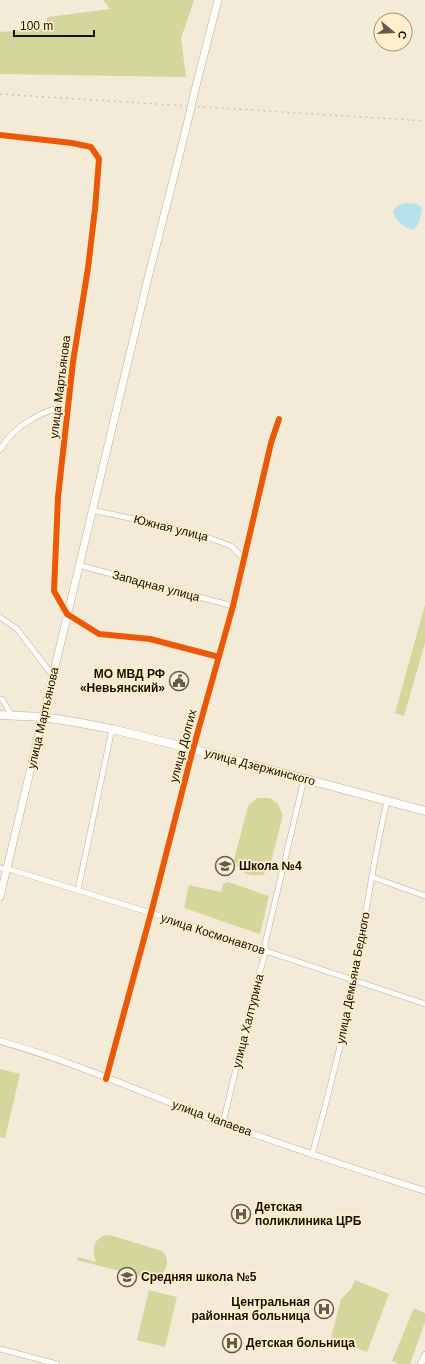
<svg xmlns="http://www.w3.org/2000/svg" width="425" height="1364" viewBox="0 0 425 1364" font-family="Arial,sans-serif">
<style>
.green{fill:#d3d79c}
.water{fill:#b8e1ee}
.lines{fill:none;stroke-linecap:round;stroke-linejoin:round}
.minor-casing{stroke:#b8b1a3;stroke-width:6}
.tertiary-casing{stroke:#b8b1a3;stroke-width:7}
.secondary-casing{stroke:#b8b1a3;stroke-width:8}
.primary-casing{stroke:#b8b1a3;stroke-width:9}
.minor{stroke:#fdfcf9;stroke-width:5}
.tertiary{stroke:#fdfcf9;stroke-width:6}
.secondary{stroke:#fdfcf9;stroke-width:7}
.primary{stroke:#fdfcf9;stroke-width:8}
.rail{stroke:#c8c6c1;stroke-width:1.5;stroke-dasharray:2 4;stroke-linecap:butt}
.secondary-bridge-casing{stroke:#b8b1a3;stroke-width:8;stroke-linecap:butt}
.secondary-bridge{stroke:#fdfcf9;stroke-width:7}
.cycleway-casing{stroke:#ffeecb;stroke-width:8}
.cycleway{stroke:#e8590c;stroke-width:6}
.labels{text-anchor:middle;stroke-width:3.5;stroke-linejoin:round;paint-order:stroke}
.street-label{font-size:12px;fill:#150f04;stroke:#ffeecb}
.poi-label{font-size:12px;font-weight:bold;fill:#150f04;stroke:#ffeecb;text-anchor:start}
</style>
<rect width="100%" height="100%" fill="#f3ead7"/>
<path class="green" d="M103 0H194L181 38 186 77 0 74V32L42 29 48 17 110 9Z
M425 605V643L404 716 395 713Z
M257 798H270L278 804 283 815 270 866 263 875C246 876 242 874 234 860L248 806Z
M228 882 269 896 260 934 184 908 189 885 221 892 223 884Z
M0 1069 20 1074 5 1138 0 1137Z
M110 1235 162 1251C171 1260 167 1272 157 1278L164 1280 163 1282 77 1260 78 1257 96 1262C91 1248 94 1236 110 1235Z
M355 1280 389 1294 367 1352 331 1338 341 1299 350 1290Z
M149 1290 177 1297 165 1347 137 1340Z
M414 1308 425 1313V1322L410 1364H399L392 1361Z"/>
<path class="water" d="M406 203 417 204 422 208C420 216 420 225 413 230 404 228 397 221 393 213 394 207 400 204 406 203Z"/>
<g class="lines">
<defs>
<path id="minor" d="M0 135 72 143 91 147 99 159 95 209 88 268 73 362 58 497 54 591 67 614 99 634 150 639 219 657
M0 450C13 426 42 411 68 405
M92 510 162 525 207 537 231 546 244 559
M78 565 233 606
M0 617 17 629 53 676
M2 699 12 716
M0 868 12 870 151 913 425 1004
M372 877 425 896
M78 890 112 729
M106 1079 151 913 193 749 233 606 271 443 279 419
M223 1123 256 985 266 951 265 944 304 779
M312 1155C328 1097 343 1039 354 980 365 921 373 860 387 801
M0 1349 57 1364"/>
<path id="tertiary" d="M0 1041C71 1061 139 1091 207 1117 279 1144 352 1168 425 1191
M421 1364 425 1355"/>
<path id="secondary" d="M196 86 218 0
M0 897 148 278 185 133"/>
<path id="primary" d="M0 715 43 717 75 722 112 729 193 749 425 811"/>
</defs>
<use href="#minor" class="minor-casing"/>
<use href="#tertiary" class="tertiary-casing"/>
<use href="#secondary" class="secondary-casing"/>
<use href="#primary" class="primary-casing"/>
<use href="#minor" class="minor"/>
<use href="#tertiary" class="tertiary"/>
<use href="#secondary" class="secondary"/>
<use href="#primary" class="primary"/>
<path class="rail" d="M0 94 425 121"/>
<defs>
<path id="secondary-bridge" d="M185 133 196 86"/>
</defs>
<use href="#secondary-bridge" class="secondary-bridge-casing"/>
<use href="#secondary-bridge" class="secondary-bridge"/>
<defs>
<path id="cycleway" d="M0 135 72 143 91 147 99 159 95 209 88 268 73 362 58 497 54 591 67 614 99 634 150 639 219 657
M106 1079 151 913 193 749 233 606 271 443 279 419"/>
</defs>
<use href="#cycleway" class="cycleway-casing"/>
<use href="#cycleway" class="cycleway"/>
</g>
<defs>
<symbol id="civic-ring" viewBox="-11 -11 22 22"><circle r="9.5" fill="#ffeecb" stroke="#635c4e" stroke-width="1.5"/><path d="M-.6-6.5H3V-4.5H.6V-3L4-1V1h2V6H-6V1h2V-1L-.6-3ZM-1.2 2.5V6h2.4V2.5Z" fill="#635c4e"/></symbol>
<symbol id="school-ring" viewBox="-11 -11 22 22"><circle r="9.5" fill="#ffeecb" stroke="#635c4e" stroke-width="1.5"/><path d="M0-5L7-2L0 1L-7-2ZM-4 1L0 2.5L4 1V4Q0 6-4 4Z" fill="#635c4e"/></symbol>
<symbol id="hospital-ring" viewBox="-11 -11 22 22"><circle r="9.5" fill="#ffeecb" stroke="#635c4e" stroke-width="1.5"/><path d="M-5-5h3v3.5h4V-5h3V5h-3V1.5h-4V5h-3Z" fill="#635c4e"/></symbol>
</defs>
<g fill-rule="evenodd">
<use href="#civic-ring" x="168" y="670" width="22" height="22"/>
<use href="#school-ring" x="214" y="855" width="22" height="22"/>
<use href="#hospital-ring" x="230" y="1203" width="22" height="22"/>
<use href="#school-ring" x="116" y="1266" width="22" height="22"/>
<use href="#hospital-ring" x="313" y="1298" width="22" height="22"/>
<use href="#hospital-ring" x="221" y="1332" width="22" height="22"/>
</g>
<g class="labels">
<g class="street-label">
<text transform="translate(60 387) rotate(-83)" y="4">улица Мартьянова</text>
<text transform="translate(171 528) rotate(14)" y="4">Южная улица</text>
<text transform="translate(156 586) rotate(15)" y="4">Западная улица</text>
<text transform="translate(43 718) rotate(-77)" y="4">улица Мартьянова</text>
<text transform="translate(183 746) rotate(-75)" y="4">улица Долгих</text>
<text transform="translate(260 767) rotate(15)" y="4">улица Дзержинского</text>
<text transform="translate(213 934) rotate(18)" y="4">улица Космонавтов</text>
<text transform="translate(353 978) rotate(-79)" y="4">улица Демьяна Бедного</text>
<text transform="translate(248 1021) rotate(-76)" y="4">улица Халтурина</text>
<text transform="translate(212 1118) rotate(20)" y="4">улица Чапаева</text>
</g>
<g class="poi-label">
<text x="165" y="678" text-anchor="end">МО МВД РФ<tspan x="165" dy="14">«Невьянский»</tspan></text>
<text x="239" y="870">Школа №4</text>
<text x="255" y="1211">Детская<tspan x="255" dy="14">поликлиника ЦРБ</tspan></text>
<text x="141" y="1281">Средняя школа №5</text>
<text x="310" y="1306" text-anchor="end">Центральная<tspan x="310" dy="14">районная больница</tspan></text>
<text x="246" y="1347">Детская больница</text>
</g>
</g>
<g transform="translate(393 32) rotate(108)"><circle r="19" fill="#ffeecb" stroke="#a1957b"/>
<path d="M0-3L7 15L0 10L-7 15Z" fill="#635c4e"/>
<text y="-6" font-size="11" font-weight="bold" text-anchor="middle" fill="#150f04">С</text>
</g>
<path d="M14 30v6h80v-6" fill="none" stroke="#150f04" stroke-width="2"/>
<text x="20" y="30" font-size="12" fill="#150f04" stroke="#ffeecb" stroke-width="3" paint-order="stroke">100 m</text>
</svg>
